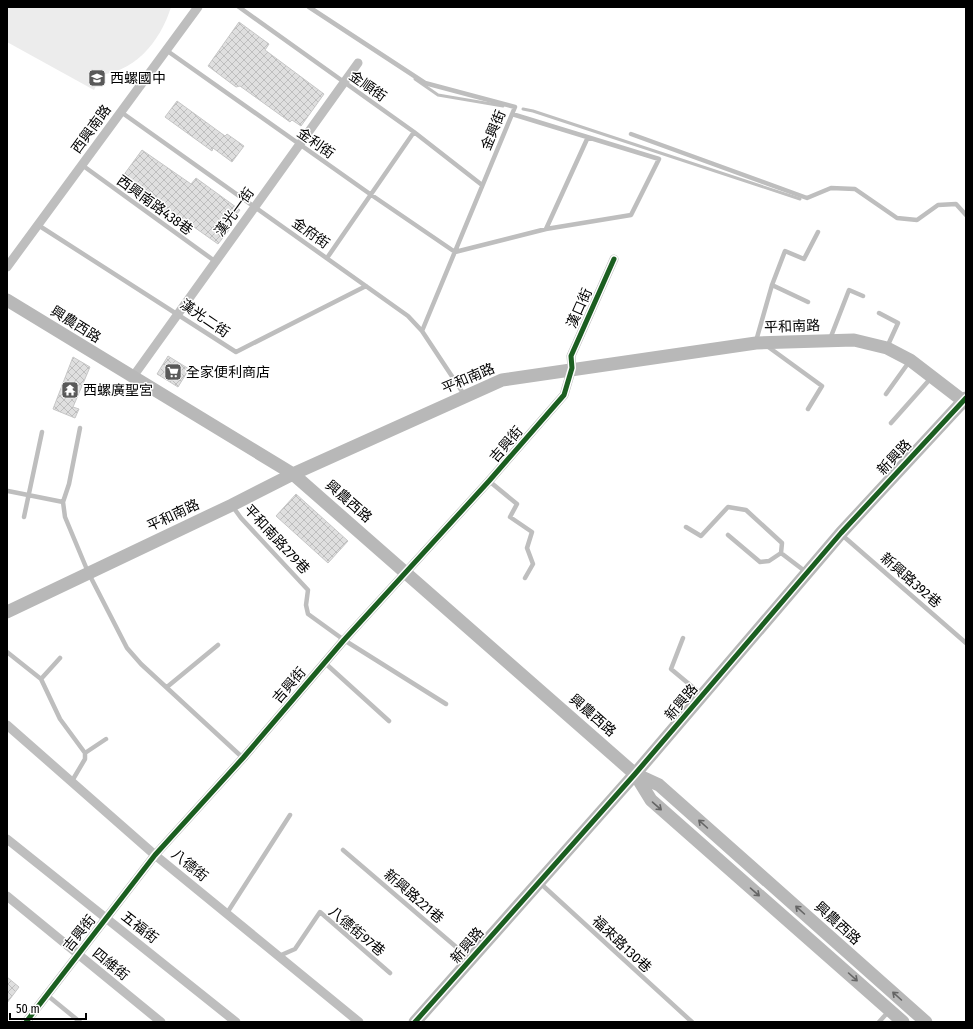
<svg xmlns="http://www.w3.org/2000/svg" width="973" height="1029" viewBox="0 0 973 1029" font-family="'Fira Sans Condensed','Noto Sans TC',sans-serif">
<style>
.green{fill:#ececec}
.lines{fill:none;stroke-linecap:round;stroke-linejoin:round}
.stream{stroke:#bfbfbf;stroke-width:3}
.building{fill:url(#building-cross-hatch);stroke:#c7c7c7}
.lane{stroke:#bebebe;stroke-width:4.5}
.street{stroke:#bebebe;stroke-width:9}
.secondary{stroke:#b8b8b8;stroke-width:13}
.cycleway-casing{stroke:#fff;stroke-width:8}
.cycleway{stroke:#1b5e20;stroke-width:5}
.oneway{stroke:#656565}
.labels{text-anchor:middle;stroke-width:3;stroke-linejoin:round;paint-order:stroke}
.poi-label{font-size:14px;fill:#000;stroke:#fff;text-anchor:start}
.street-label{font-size:14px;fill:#000;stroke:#fff}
</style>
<defs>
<pattern id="building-cross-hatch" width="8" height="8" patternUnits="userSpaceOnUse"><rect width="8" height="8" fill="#dfdfdf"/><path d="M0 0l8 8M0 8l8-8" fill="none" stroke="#bebebe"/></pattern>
</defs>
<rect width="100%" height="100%" fill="#fff"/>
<path class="green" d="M7 7H171C160 43 131 77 91 75L99 80 94 90 7 42Z"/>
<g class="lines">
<path class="stream" d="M415 79 438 95 503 106
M523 109 533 111 800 199"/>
</g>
<path class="building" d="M239 22 269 44 265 50 324 94 301 126 292 120 290 122 240 86 236 87 208 66Z
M177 101 225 136 227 134 244 146 232 162 213 148 212 151 165 117Z
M142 150 191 184 196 178 240 210 226 228 229 230 218 244 170 210 167 214 120 180Z
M168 356 189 369 178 387 157 374Z
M73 357 90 367 73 407 79 409 75 418 53 409Z
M296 494 348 541 328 563 276 516Z
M7 977 19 987 7 1003Z"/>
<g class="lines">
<path class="lane" d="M239 7 414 132 482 185
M309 7 425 83 515 107 422 331
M166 50 370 194 455 252 546 229 631 215 659 159 512 114
M121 112 408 316 422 331 465 396
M631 134 807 198 831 188 855 189 897 218 917 220 938 205 956 204 966 215
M82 165 216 262
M38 225 236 352 366 286
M546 229 588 137
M327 258 414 132
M772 285 808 302
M879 313 898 323 887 347
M830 339 849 290 863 296
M756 341 772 285 785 251 804 259 818 232
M767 346 822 386 808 409
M886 394 909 362
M891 423 931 378
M80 428 69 484 63 502 65 517 88 572 127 648 141 664 243 758
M489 481 517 504 510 517 532 532 527 548 533 564 525 578
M8 491 63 502
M233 507 241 518 308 590 306 605 308 614 344 640 446 704
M24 517 42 432
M686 527 701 536 728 507 746 510 782 543 781 553 769 561 760 562 728 535
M842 535 966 643
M781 553 806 572
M683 638 671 669 701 694
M7 652 41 679
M60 658 41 679 60 719 85 753V759L72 781
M325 663 389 721
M167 687 218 645
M85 753 106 739
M343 850 469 958
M540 883 692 1022
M227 913 290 815
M279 956 295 949 320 912 390 973
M47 995 80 1022
M879 1022 889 1011"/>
<path class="street" d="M7 267 198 7
M132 378 358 63
M7 725 155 855 359 1022
M7 839 236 1022
M7 896 161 1022
M26 1022 155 855 243 758 344 640 489 481 564 395 572 368 571 356 614 259"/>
<path class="secondary" d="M7 300 293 474 635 774 659 785 926 1022
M7 612 232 505 293 474 502 380 756 343 854 340 887 348 910 360 966 403
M635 774 651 800 903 1022
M415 1022 635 774 841 533 966 398"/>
<defs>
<path id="cycleway" d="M26 1022 155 855 243 758 344 640 489 481 564 395 572 368 571 356 614 259
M415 1022 635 774 841 533 966 398"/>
</defs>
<use href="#cycleway" class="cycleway-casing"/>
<use href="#cycleway" class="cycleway"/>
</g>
<defs><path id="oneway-shaft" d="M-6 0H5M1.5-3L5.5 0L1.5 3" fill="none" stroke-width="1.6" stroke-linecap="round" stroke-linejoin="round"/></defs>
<g class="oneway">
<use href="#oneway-shaft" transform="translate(657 806) rotate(41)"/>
<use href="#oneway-shaft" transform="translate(703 824) rotate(-138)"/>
<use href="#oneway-shaft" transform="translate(755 892) rotate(41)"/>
<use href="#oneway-shaft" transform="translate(800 910) rotate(-138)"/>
<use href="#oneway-shaft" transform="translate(853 977) rotate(42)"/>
<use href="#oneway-shaft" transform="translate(897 996) rotate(-138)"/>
</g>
<defs>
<symbol id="school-square" viewBox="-11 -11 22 22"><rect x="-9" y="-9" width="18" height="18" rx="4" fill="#595959" stroke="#fff"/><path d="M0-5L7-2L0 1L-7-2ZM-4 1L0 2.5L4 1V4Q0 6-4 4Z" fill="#fff"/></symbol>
<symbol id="supermarket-square" viewBox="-11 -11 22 22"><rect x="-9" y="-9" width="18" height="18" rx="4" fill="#595959" stroke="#fff"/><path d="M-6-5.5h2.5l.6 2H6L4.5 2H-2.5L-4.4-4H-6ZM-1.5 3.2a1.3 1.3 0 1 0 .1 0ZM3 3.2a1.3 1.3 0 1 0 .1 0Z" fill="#fff"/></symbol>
<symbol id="temple-square" viewBox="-11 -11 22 22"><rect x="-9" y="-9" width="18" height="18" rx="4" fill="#595959" stroke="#fff"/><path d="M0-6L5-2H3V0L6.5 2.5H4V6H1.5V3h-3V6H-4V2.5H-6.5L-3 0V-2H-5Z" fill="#fff"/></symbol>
</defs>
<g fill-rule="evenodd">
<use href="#school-square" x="87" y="68" width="20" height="20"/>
<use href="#supermarket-square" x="163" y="362" width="20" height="20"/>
<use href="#temple-square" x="60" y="380" width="20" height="20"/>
</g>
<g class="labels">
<g class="poi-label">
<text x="110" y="83">西螺國中</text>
<text x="186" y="377">全家便利商店</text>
<text x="83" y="395">西螺廣聖宮</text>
</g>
<g class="street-label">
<text transform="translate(368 86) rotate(35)" y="5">金順街</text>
<text transform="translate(91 129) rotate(-54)" y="5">西興南路</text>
<text transform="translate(493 130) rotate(-67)" y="5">金興街</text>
<text transform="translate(316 143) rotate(35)" y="5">金利街</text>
<text transform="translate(155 205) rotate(36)" y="5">西興南路438巷</text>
<text transform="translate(234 212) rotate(-54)" y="5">漢光一街</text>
<text transform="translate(311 233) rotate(35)" y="5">金府街</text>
<text transform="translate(579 308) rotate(-66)" y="5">漢口街</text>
<text transform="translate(205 318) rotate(34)" y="5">漢光二街</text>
<text transform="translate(76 324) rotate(32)" y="5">興農西路</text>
<text transform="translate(792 326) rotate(-2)" y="5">平和南路</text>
<text transform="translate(468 378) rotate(-23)" y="5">平和南路</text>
<text transform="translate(506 444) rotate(-49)" y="5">吉興街</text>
<text transform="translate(894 457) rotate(-47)" y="5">新興路</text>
<text transform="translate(349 501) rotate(41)" y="5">興農西路</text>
<text transform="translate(173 515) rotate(-25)" y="5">平和南路</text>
<text transform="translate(277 539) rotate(47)" y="5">平和南路279巷</text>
<text transform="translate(911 580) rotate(41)" y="5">新興路392巷</text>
<text transform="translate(289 685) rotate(-49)" y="5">吉興街</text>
<text transform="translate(681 702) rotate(-50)" y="5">新興路</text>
<text transform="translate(593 715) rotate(41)" y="5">興農西路</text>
<text transform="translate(190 865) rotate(39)" y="5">八德街</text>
<text transform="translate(414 896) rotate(41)" y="5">新興路221巷</text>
<text transform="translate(838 923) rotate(42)" y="5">興農西路</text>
<text transform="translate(140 927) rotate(38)" y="5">五福街</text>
<text transform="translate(357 931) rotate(40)" y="5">八德街97巷</text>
<text transform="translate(79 933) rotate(-51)" y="5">吉興街</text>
<text transform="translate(622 944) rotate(43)" y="5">福來路130巷</text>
<text transform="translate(467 945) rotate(-49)" y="5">新興路</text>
<text transform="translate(111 964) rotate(39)" y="5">四維街</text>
</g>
</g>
<rect width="973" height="1029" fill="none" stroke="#000000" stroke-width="16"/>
<path d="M10 1013v6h76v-6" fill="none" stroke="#000000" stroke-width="2"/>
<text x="16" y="1013" font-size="12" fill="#000000" stroke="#ffffff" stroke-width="3" paint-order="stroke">50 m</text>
</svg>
